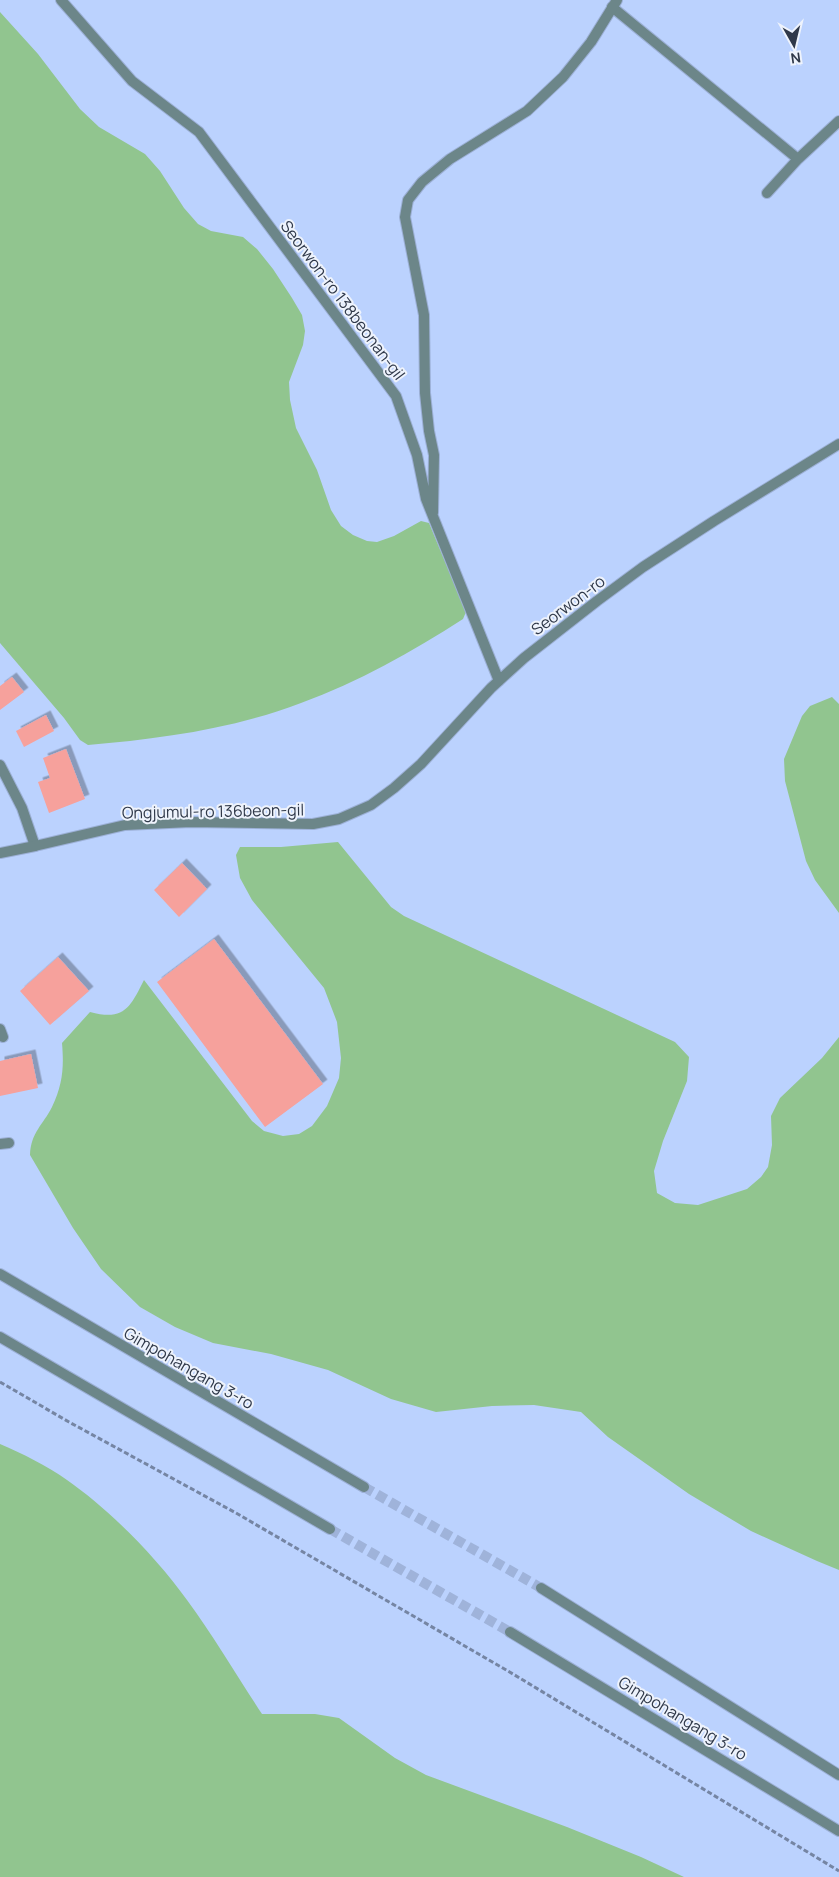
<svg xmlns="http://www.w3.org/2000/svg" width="839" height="1877" viewBox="0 0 839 1877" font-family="Manrope,sans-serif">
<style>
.green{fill:#91c58f}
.building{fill:#f6a19c;filter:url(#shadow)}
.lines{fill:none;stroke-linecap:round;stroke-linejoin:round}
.tertiary-tunnel{stroke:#9fb3da;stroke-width:10;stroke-dasharray:10 5;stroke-linecap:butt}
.service-casing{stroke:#9cb0d6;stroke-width:12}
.minor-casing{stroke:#9cb0d6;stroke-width:12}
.tertiary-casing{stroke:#9cb0d6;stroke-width:12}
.path{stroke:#7585a3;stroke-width:3;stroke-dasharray:5 2.5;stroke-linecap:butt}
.service{stroke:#6c8689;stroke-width:10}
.minor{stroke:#6c8689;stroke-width:10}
.tertiary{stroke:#6c8689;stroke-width:10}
.labels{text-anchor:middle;stroke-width:4;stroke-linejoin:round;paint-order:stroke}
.street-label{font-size:16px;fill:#2f3849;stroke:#eef3fc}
</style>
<defs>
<filter id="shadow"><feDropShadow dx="4.5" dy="-4.5" stdDeviation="0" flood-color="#0004"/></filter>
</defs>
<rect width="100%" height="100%" fill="#bbd2fe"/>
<path class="green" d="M0 12 38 54 80 109 99 127 145 154 160 171 184 208 198 224 211 231 243 237 257 249 273 269 292 298 302 315 305 331 303 345 289 382 290 400 296 428 317 470 331 510 341 526 353 535 367 541 377 542 394 536 421 521 429 523 466 612 463 619C412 652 358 682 301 703 233 729 159 739 88 745L80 740 64 718 0 643Z
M832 697 839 704V913L815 880 806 861 785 781 784 759 802 716 810 706Z
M338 842 391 907 404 916 675 1042 689 1057 687 1081 663 1141 654 1171 657 1193 675 1203 698 1205 747 1189 761 1177 768 1167 772 1145 771 1116 780 1098 822 1058 839 1037V1570L817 1561 751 1531 689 1494 608 1437 581 1412 534 1405 492 1406 436 1412 391 1399 328 1370 271 1354 213 1343 175 1327 140 1307 101 1269 73 1228 30 1155C31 1132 43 1125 52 1107 63 1084 64 1067 62 1043L90 1012C124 1021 130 1008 144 980L252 1121 264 1131 283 1136 299 1134 312 1126 327 1106 339 1078 341 1058 337 1022 324 988 252 900 240 878 236 855 240 847H281Z
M0 1444C23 1454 46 1465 67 1480 110 1510 156 1557 187 1600 214 1637 237 1676 262 1714H315L339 1718 395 1758 426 1775 567 1827 641 1857 684 1877H0Z"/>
<path class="building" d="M12 677 24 692 0 710V686Z
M46 715 54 731 24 747 16 731Z
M66 749 85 799 49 813 38 782 50 778 43 758Z
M182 863 207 889 179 917 154 890Z
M214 939 323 1084 265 1127 157 982Z
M58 957 89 991 50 1025 20 991Z
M31 1054 38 1088 0 1096V1061Z"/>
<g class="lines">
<path class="tertiary-tunnel" d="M364 1487 541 1588
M330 1529 510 1632"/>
<defs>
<path id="service" d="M612 7 798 159
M767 193 798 159 839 121
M0 765 22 808 35 846
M0 1029 3 1037
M0 1144 9 1143"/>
<path id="minor" d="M61 0 132 81 199 132 396 396 417 455 426 499 499 681
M433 513 434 455 429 431 425 393 424 315 405 217 408 200 422 182 450 159 527 111 563 77 591 42 617 0
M0 853 35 846 125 825 191 822 313 824 339 819 371 805 394 788 421 764 491 688 524 658 597 601 643 567 714 521 839 444"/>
<path id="tertiary" d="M0 1274 364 1487
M0 1337 330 1529
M541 1588 839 1775
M510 1632 839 1831"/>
</defs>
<use href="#service" class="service-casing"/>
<use href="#minor" class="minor-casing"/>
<use href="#tertiary" class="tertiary-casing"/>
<path class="path" d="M0 1382 69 1422 236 1513 513 1674 839 1871"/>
<use href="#service" class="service"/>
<use href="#minor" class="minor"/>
<use href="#tertiary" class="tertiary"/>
</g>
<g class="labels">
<g class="street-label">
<text transform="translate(343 300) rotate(53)" y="6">Seorwon-ro 138beonan-gil</text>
<text transform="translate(568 605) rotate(-37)" y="6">Seorwon-ro</text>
<text transform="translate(213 811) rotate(-1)" y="6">Ongjumul-ro 136beon-gil</text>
<text transform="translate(189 1368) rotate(30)" y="6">Gimpohangang 3-ro</text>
<text transform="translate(683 1718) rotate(31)" y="6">Gimpohangang 3-ro</text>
</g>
</g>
<g transform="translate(794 45) rotate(172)" stroke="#eef3fc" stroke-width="4" paint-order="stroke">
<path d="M0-4L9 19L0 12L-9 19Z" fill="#2f3849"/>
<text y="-8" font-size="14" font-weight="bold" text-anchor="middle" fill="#2f3849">N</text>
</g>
</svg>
